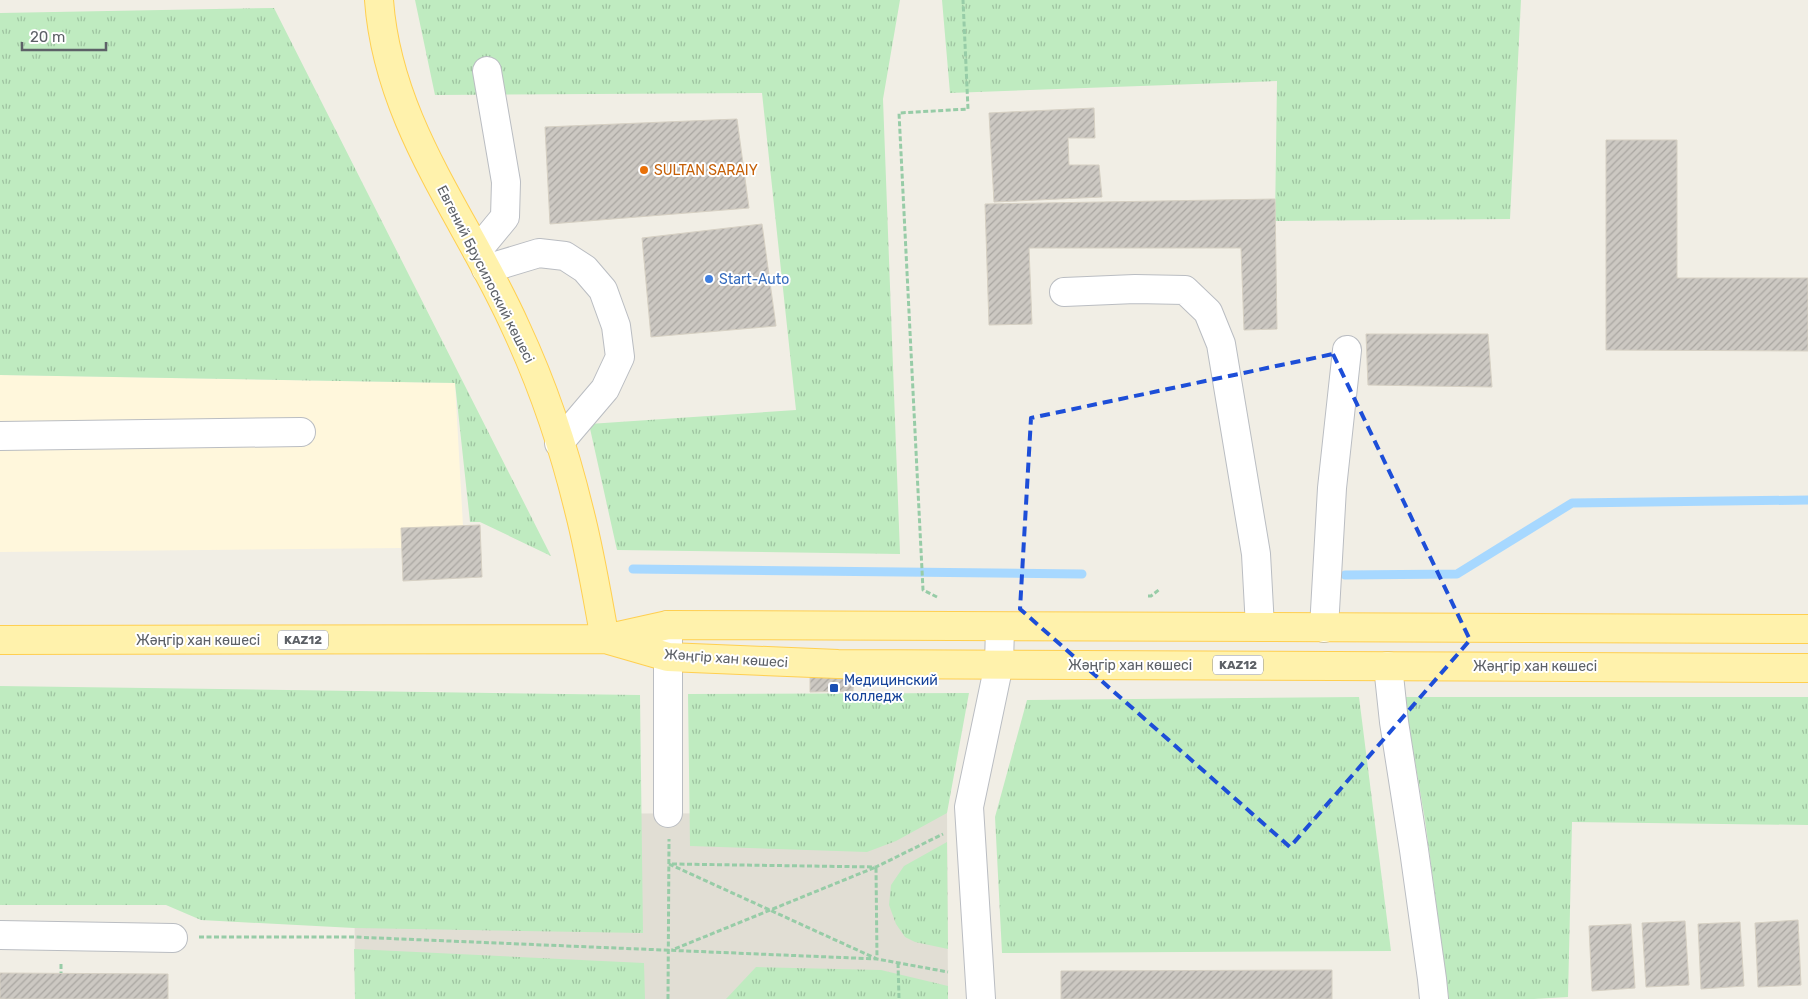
<svg xmlns="http://www.w3.org/2000/svg" width="1808" height="999" viewBox="0 0 1808 999" font-family="Rubik,sans-serif">
<style>
.commercial{fill:#fff7dc}
.education{fill:#e1ded4}
.grass{fill:url(#grass-tufts)}
.lines{fill:none;stroke-linecap:round;stroke-linejoin:round}
.stream{stroke:#a7d8ff;stroke-width:9}
.building{fill:url(#building-hatch);stroke:#d6d0c3}
.minor-casing{stroke:#babdc2;stroke-width:30}
.major-casing{stroke:#ffcf50;stroke-width:30}
.path{stroke:#97cca7;stroke-width:3;stroke-dasharray:5 2.5;stroke-linecap:butt}
.minor{stroke:#fff;stroke-width:28}
.major{stroke:#fff2ac;stroke-width:28}
.marked{fill:none;stroke:#1d4ed8;stroke-width:4;stroke-dasharray:10 6;stroke-linejoin:round}
.food-dot{fill:#e8710a;stroke:#fff;stroke-width:2}
.shop-dot{fill:#3f7fe0;stroke:#fff;stroke-width:2}
.transit-dot{fill:#1a4fb4;stroke:#fff;stroke-width:2}
.labels{text-anchor:middle;stroke-width:4;stroke-linejoin:round;paint-order:stroke}
.shield{fill:#fff;stroke:#8e9095;stroke-width:1}
.shield-label{font-size:12px;font-weight:bold;fill:#5d6167}
.food-label{font-size:14px;fill:#c56008;stroke:#fff;text-anchor:start}
.street-label{font-size:14px;fill:#5d6167;stroke:#fff}
.shop-label{font-size:14px;fill:#366cbe;stroke:#fff;text-anchor:start}
.transit-label{font-size:14px;fill:#164399;stroke:#fff;text-anchor:start}
</style>
<defs>
<pattern id="grass-tufts" width="24" height="20" patternUnits="userSpaceOnUse" patternTransform="scale(1.25)"><rect width="24" height="20" fill="#bfebc0"/><path d="M3 7l-1-3M5 7V3M7 7l1-3M15 17l-1-3M17 17v-4M19 17l1-3" fill="none" stroke="#9ec2a0"/></pattern>
<pattern id="building-hatch" width="6" height="6" patternUnits="userSpaceOnUse" patternTransform="scale(1.25)"><rect width="6" height="6" fill="#ccc8c2"/><path d="M-1 1l2-2M0 6l6-6M5 7l2-2" fill="none" stroke="#a9a6a1"/></pattern>
</defs>
<rect width="100%" height="100%" fill="#f1eee5"/>
<path class="commercial" d="M0 375 455 383 463 526 401 528 402 548 0 552Z"/>
<path class="education" d="M947 813 948 999H355L354 814Z"/>
<path class="grass" d="M415 0H900L883 99 900 554 617 550 589 424 796 410 762 93 435 95Z
M942 0H1521L1510 219 1275 221 1277 81 950 93Z
M274 8 551 556 480 522H470L455 383 0 375V13Z
M0 686 640 695 643 933 354 928 201 920 166 905H0Z
M969 693 947 813 896 841 867 852 690 846 688 694Z
M1359 697 1391 951 1002 953 995 817 1027 700Z
M1404 697H1808V825L1572 822 1568 997 1534 999H1449L1425 820Z
M947 842 948 949 915 942 905 937 896 924 889 905 891 885 904 866Z
M354 949 644 963 645 999H355Z
M756 967 881 970 948 986V999H726Z"/>
<g class="lines">
<path class="stream" d="M633 569 1082 574
M1345 575 1457 574 1572 503 1808 500"/>
</g>
<path class="building" d="M1094 108 1095 138H1068L1069 165H1099L1102 197 994 202 989 113Z
M737 119 749 208 550 224 545 127Z
M1606 140H1677V278H1808V351L1606 350Z
M1275 199 1277 329 1244 330 1241 248H1029L1032 324 989 325 985 204Z
M762 224 776 326 651 337 642 238Z
M1366 334H1488L1492 387 1368 385Z
M480 525 482 577 403 581 401 528Z
M810 676H854L853 691 810 692Z
M1798 920 1801 985 1758 987 1755 923Z
M1685 921 1689 985 1646 987 1642 923Z
M1740 922 1744 986 1701 989 1698 924Z
M1631 924 1635 988 1592 991 1589 926Z
M1332 970V999H1061V971Z
M0 973 168 974V999H0Z"/>
<g class="lines">
<defs>
<path id="minor" d="M477 251 505 217 506 182 487 71
M486 269 539 253 565 256 585 269 603 290 616 326 620 357 605 389 559 443
M1064 292 1135 289 1185 290 1208 312 1221 344 1256 554 1260 627
M0 436 301 432
M668 625V813
M1324 628 1332 488 1347 350
M1388 666 1394 722 1414 850 1432 979 1434 999
M0 935 173 938
M981 999 969 807 999 664 1000 627"/>
<path id="major" d="M379 0C388 125 467 218 516 328 543 386 564 448 579 510 590 552 597 596 605 639
M0 640 605 639 668 625 1808 629
M609 640 668 657 838 664 1808 668"/>
</defs>
<use href="#minor" class="minor-casing"/>
<use href="#major" class="major-casing"/>
<path class="path" d="M1148 596H1151L1160 589
M937 597 923 590 899 113 968 109 963 0
M669 864 877 959 876 867 672 950
M672 864 876 867 943 834
M199 937H354L877 959 948 972
M898 963 899 999
M61 964V973
M668 999 669 839"/>
<use href="#minor" class="minor"/>
<use href="#major" class="major"/>
</g>
<path class="marked" d="M1333 354 1470 640 1290 847 1020 609 1031 418Z"/>
<circle class="food-dot" cx="644" cy="170" r="5"/>
<circle class="shop-dot" cx="709" cy="279" r="5"/>
<rect class="transit-dot" x="829" y="683" width="10" height="10" rx="2.5"/>
<g class="labels">
<g class="shield">
<rect x="278" y="630.5" width="50" height="19" rx="4"/>
<rect x="1213" y="655.5" width="50" height="19" rx="4"/>
</g>
<g class="shield-label">
<text x="303" y="644">KAZ12</text>
<text x="1238" y="669">KAZ12</text>
</g>
<g class="food-label">
<text x="654" y="175">SULTAN SARAIY</text>
</g>
<g class="street-label">
<text transform="translate(486 274) rotate(63)" y="5">Евгений Брусилоский көшесі</text>
<text x="198" y="645">Жәңгір хан көшесі</text>
<text transform="translate(726 658) rotate(4)" y="5">Жәңгір хан көшесі</text>
<text x="1130" y="670">Жәңгір хан көшесі</text>
<text x="1535" y="671">Жәңгір хан көшесі</text>
</g>
<g class="shop-label">
<text x="719" y="284">Start-Auto</text>
</g>
<g class="transit-label">
<text x="844" y="685">Медицинский<tspan x="844" dy="16">колледж</tspan></text>
</g>
</g>
<path d="M22 42v8h84v-8" fill="none" stroke="#5d6167" stroke-width="2.5"/>
<text x="30" y="42" font-size="15" fill="#5d6167" stroke="#ffffff" stroke-width="4" paint-order="stroke">20 m</text>
</svg>
